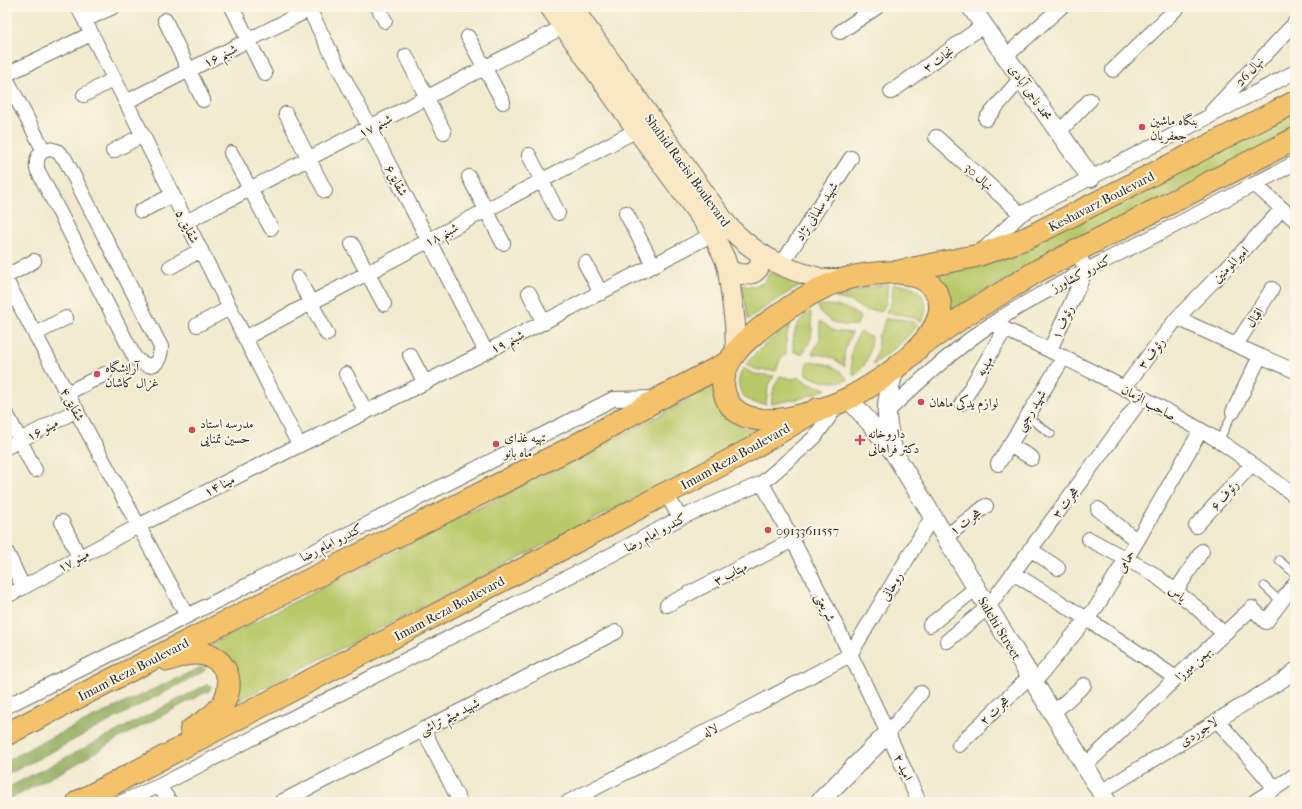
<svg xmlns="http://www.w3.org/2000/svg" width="1302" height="809" viewBox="0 0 1302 809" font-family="'IM FELL French Canon',Amiri,serif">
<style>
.green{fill:#b9c96b;stroke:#727a4b}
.forest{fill:#92ad5f;stroke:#5e6c45}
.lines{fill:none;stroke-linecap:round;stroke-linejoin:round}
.service-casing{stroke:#706e64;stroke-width:9}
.minor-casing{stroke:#706e64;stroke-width:16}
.tertiary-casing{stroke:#706e64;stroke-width:20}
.secondary-casing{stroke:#706e64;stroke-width:22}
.primary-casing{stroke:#706e64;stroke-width:24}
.service{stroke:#fff;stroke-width:7}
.minor{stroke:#fff;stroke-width:14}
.tertiary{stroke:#fff;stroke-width:18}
.secondary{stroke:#fae7c3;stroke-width:20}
.primary{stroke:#f3c26a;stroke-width:22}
.poi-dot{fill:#d1495b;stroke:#fcf5e5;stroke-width:1.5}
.labels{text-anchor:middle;stroke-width:4;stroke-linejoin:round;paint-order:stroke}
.street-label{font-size:13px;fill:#2b2b2b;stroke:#fcf5e5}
.poi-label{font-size:13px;fill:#2b2b2b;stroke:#fcf5e5;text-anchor:start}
</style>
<rect width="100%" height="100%" fill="#fcf5e5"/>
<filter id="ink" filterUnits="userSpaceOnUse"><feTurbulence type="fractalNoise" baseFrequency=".025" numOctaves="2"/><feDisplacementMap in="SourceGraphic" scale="8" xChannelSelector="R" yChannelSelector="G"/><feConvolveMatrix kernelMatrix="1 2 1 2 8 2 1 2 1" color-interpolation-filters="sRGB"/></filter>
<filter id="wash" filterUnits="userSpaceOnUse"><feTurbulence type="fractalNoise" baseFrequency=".012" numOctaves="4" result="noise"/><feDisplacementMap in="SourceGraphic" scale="16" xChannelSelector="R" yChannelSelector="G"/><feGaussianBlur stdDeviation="0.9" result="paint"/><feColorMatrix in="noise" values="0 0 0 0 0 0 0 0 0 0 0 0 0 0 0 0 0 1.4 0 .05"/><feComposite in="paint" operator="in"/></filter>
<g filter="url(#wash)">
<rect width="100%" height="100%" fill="#f1eacf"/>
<path class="green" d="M1295 113V131L980 293 949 313 934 274Z
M770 272 803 285C783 294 766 306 748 320L742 285 751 287 764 283Z
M888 284 886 303 881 312 874 310 866 311 850 301 835 298 865 288Z
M893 284C899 285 905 284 910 286 924 291 931 309 921 321L906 315 886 313 892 301Z
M824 305C838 305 849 308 860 317L857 325C839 327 826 322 817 306Z
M810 311C814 327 813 341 802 354L794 352C791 335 796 321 810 311Z
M885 319C897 318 908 319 918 325L900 344 873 365 878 348V335L882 331Z
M820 321 834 331 852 333C845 345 843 354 845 367 835 358 825 354 812 354L820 340Z
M790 324 786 337V354L780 360 776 371 759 370 745 365 763 346Z
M861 332 867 336H871C870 353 868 365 854 376 849 360 850 345 861 332Z
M816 362C830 364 839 368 848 380 832 384 818 382 805 373L807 363Z
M743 368 754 374 774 376 768 387 766 404C744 405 732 388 743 368Z
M780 376 792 379 800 377 809 384 827 389 802 398 771 404 774 387Z
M715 379C717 386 720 407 724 412 738 431 755 430 775 427L234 703 206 647 662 414 684 402Z"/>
<path class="forest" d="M201 667 206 669 203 672 7 775V761L39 743Z
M208 684 212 686 210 690 112 742 76 764 7 801V788Z"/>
</g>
<g filter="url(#ink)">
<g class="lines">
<defs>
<path id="service" d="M1026 416 1051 434
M1219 441 1233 412
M1279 560 1295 574
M1264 586 1281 602"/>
<path id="minor" d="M78 7 299 445
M232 7 265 74
M308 7C366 123 428 237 486 352
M378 7 385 21
M85 20 113 7
M165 20 203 100
M840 32 877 7
M468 37 503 102
M406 56 444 132
M1006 56 1061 7
M1113 70 1178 7
M7 74 91 34
M7 80 44 151
M891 92 984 25
M84 95 114 79
M126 102 314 7
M1212 111 1295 23
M286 114 325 191
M986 119 1021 78
M1059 132 1090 100
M936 137 1021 214
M49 149 57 151 65 159 161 347C160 367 149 370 135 358L37 169C36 158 38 152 49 149Z
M113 151 143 135
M231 153 271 228
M529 155 558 213
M469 177 503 243
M1254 184 1295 220
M141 211 173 195
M626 213 654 266
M186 222 563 27
M352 244 384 304
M984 249 1021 214 1295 72
M585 263 601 293
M781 265 851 158
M170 267 201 250
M7 276 34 261
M298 278 327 334
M7 282 187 616
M529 293 544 323
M1177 318 1260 356 1295 371
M992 324C1027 338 1060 356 1093 372 1136 394 1179 416 1219 441 1245 458 1270 477 1295 496
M197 325 230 308
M35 334 66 318
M245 338 637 130
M1236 345 1272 289
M1050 350 1086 270 1077 251
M410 355 425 383
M346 374 366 412
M1124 388 1177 318 1242 252 1282 209
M67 393 105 374
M962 403 1005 329
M1233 412 1260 356
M886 413C920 380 954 349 993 323 1034 296 1077 275 1120 253 1179 224 1237 193 1295 163
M7 415 35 470
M1009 445 1032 458
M7 447 77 410
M998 464 1064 357
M762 483C819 587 871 694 919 802
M666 493 680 518
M1098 509 1137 541
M62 522 79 557
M1196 526 1252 464
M945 537 986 506
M1089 539 1152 573 1196 607 1224 634
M1030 549 1058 568
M7 553 23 587
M1013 573 1087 619 1176 678
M1176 591 1202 551
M7 596 140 525 486 352 713 234
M667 605 793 540
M930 625 976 588
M947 641 988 607 1142 398
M1034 683 1097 606 1137 541 1201 430
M7 706 187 616 613 399 655 398
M1053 713 1084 685
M1217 720 1275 788
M423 729 460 802
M888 733 921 693
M959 745 1030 676
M1085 766 1176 678 1252 608 1266 622 1295 583
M159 786 170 802
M1101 792 1283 680 1295 670
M122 802 159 786 613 554 680 518 762 483 814 438 839 403
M281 802 616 632
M568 802 705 732 850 655 932 517
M1254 802 1295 775"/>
<path id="tertiary" d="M971 7 1091 178
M848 398 870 423 894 453 1107 802
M893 448C884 415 885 402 895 369
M819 802 888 733"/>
<path id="secondary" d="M550 7 637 130 713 234 725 259 728 269 735 323 736 351
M572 7 727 225C748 248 775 265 805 274 811 275 817 278 823 279 830 279 837 279 844 279
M728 269C736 275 753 278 759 267 761 263 762 258 762 254"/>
<path id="primary" d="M901 271 976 256 1027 238 1295 102
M896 272C913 274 931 278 938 296 954 334 877 384 849 398 833 406 815 412 798 416 772 423 731 424 724 391 721 377 727 363 736 352 741 345 749 339 755 333 779 313 815 288 845 279 862 274 879 273 896 272Z
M928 341 967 314 1039 270 1295 139
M168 660C179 656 190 652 201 654 224 656 235 680 225 700 218 714 203 722 191 730
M7 734 113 679 571 448 660 398 729 362
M78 802 596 531 666 493 689 482 749 450 818 409"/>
</defs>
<use href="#service" class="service-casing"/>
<use href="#minor" class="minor-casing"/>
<use href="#tertiary" class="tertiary-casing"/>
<use href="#secondary" class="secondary-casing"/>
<use href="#primary" class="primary-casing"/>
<use href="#service" class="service"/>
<use href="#minor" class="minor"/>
<use href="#tertiary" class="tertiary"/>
<use href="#secondary" class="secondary"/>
<use href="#primary" class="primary"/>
</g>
</g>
<g class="poi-dot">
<circle cx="1142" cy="127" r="4"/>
<circle cx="97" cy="374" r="4"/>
<circle cx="921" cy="402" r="4"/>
<circle cx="192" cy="430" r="4"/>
<path d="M858 434h4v4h4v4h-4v4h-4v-4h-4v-4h4z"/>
<circle cx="496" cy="444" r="4"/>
<circle cx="768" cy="530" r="4"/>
</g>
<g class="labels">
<g class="street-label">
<text transform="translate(220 55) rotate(-27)" y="5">شبنم ۱۶</text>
<text transform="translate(938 59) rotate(-36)" y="5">نجات ۳</text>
<text transform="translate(1249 71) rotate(-47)" y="5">نهال 26</text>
<text transform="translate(1031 92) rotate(55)" y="5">محمد ناجی آبادی</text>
<text transform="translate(375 125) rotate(-27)" y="5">شبنم ۱۷</text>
<text transform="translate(688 170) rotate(54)" y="5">Shahid Raeisi Boulevard</text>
<text transform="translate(979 176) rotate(42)" y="5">نهال 30</text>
<text transform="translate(397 180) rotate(62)" y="5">شقایق۶</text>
<text transform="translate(1101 201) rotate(-27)" y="5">Keshavarz Boulevard</text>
<text transform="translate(816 211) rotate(-57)" y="5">شهید سلمانی نژاد</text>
<text transform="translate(188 226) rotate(63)" y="5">شقایق ۵</text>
<text transform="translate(441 234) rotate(-28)" y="5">شبنم ۱۸</text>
<text transform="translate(1230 264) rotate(-45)" y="5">امیرالمومنین</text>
<text transform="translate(1081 273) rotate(-27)" y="5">کندرو کشاورز</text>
<text transform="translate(1254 317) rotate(-57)" y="5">اقبال</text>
<text transform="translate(1062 322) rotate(-66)" y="5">رئوف ۱</text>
<text transform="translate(507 341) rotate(-27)" y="5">شبنم ۱۹</text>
<text transform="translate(1151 353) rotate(-53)" y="5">رئوف ۳</text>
<text transform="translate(984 366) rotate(-59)" y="5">مهدیه</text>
<text transform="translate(1149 402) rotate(29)" y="5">صاحب الزمان</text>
<text transform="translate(73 404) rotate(61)" y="5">شقایق ۴</text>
<text transform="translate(1030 410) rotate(-58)" y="5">شهید رجبی</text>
<text transform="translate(42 429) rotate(-28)" y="5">مینو ۱۶</text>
<text transform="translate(735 456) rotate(-29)" y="5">Imam Reza Boulevard</text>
<text transform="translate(219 485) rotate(-27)" y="5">مینا ۱۴</text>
<text transform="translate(1224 495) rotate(-49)" y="5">رئوف ۶</text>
<text transform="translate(1065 502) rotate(-54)" y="5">هجرت ۳</text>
<text transform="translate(965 521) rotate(-36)" y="5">هجرت ۱</text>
<text transform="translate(655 532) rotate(-28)" y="5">کندرو امام رضا</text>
<text transform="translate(331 542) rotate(-27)" y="5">کندرو امام رضا</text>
<text transform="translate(73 560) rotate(-28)" y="5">مینو ۱۷</text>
<text transform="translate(1125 561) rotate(-59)" y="5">حمامی</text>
<text transform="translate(730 573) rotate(-28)" y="5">مهتاب ۳</text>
<text transform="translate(891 586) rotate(-59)" y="5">روحانی</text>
<text transform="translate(1178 593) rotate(38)" y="5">یاس</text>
<text transform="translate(826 607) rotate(64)" y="5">شریعتی</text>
<text transform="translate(449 608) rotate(-28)" y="5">Imam Reza Boulevard</text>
<text transform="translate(1000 628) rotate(59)" y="5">Salehi Street</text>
<text transform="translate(1193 663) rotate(-43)" y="5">بهمن میرزا</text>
<text transform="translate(133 669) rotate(-27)" y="5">Imam Reza Boulevard</text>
<text transform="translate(994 710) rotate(-44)" y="5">هجرت ۲</text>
<text transform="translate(449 716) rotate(-27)" y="5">شهید میثم تراشی</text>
<text transform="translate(710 730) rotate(-28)" y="5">لاله</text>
<text transform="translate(1198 731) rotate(-32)" y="5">لاجوردی</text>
<text transform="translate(904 767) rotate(66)" y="5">امید ۲</text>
</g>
<g class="poi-label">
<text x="1150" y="125">بنگاه ماشین<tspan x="1150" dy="15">جعفریان</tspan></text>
<text x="105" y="372">آرایشگاه<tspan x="105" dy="15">غزال کاشان</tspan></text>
<text x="929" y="407">لوازم یدکی ماهان</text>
<text x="200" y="428">مدرسه استاد<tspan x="200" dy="15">حسین تمنایی</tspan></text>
<text x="868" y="438">داروخانه<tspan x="868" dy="15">دکتر فراهانی</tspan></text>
<text x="504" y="442">تهیه غذای<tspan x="504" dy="15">ماه بانو</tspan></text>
<text x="776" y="535">09133611557</text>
</g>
</g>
<rect width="1302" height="809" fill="none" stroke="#fcf5e5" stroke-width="24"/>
</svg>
